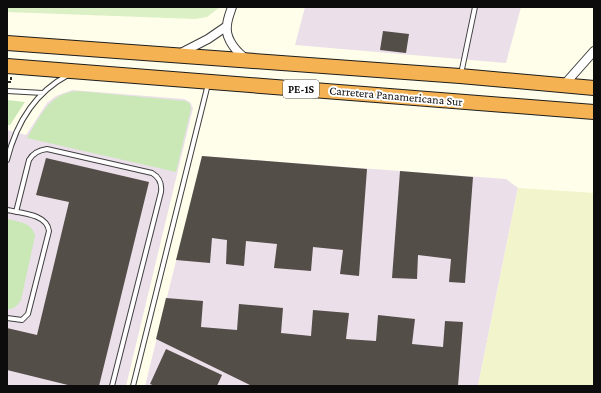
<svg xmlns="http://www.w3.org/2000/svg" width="601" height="393" viewBox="0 0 601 393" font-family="'Crimson Pro',serif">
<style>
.industrial{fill:#ebdfea}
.farmland{fill:#f2f4cb}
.green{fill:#c9e8b5}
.pitch{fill:#dcf0c6}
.building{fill:#544e48}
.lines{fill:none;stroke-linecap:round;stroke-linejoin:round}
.service-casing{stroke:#3f3f3f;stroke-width:6}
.minor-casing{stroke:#3f3f3f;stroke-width:10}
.motorway-casing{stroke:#1d1d1d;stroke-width:16}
.path{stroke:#2e2e2e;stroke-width:2;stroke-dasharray:4 2;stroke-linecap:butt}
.service{stroke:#fff;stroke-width:4}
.minor{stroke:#fff;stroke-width:8}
.motorway{stroke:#f4b253;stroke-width:14}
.labels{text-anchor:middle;stroke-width:4;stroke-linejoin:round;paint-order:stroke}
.shield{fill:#fff;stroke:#555;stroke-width:1}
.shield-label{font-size:11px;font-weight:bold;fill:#0c0c0c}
.street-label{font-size:12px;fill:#0c0c0c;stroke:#fff}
</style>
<rect width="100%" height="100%" fill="#fffeea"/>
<path class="industrial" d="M305 7H521L506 63 295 45Z
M72 90 184 99 190 102 193 108 126 386H7V130L26 135 47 103 56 96Z
M202 156 506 179 518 188 478 386H145Z"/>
<path class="farmland" d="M518 188 594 193V386H478Z"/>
<path class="green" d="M77 91 186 101 190 104 191 109 176 172 27 138C41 116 48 94 77 91Z
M7 100 25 102 10 125H7Z
M7 219C19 222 32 222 35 236L21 300C18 305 13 310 7 309Z"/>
<path class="pitch" d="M7 7H220L207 17 195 19 7 12Z"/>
<path class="building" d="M383 31 409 34 406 53 380 50Z
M202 156 367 169 359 276 340 274 343 250 313 247 311 271 274 268 277 244 246 241 244 266 226 264 227 240 212 238 210 263 176 260Z
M46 158 149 182 99 386H72L7 370V328L37 335 69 202 36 195Z
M400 171 473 177 465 283 449 282 451 259 418 255 417 279 392 278Z
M166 298 203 301 201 327 237 330 239 304 283 308 281 333 311 336 313 310 349 313 346 339 376 341 378 315 415 319 412 344 443 347 445 321 463 322 458 386H252L156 339Z
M166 349 222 375 217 386H155L150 384Z"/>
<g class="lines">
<defs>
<path id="service" d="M461 74 475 7
M7 91 43 93
M7 160C16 124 34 93 68 75
M7 210C21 213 47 214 49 231L28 314 22 320 7 318
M16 212 29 160C33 153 39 150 47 149L152 173C159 177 162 184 161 192L112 386
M133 386 208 84"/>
<path id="minor" d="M232 7C230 13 227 20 227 26 225 39 237 53 248 60
M179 54 208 39 227 26
M563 86 594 51"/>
<path id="motorway" d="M7 43 460 76 594 88
M7 66 594 112"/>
</defs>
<use href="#service" class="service-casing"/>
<use href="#minor" class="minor-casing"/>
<use href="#motorway" class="motorway-casing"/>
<path class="path" d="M7 82H11V77"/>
<use href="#service" class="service"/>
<use href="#minor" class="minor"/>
<use href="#motorway" class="motorway"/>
</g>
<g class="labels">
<rect class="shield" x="283" y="80" width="36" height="18" rx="3"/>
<g class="shield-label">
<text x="301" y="93">PE-1S</text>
</g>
<g class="street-label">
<text transform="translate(396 96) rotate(5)" y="4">Carretera Panamericana Sur</text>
</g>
</g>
<rect width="601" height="393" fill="none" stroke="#0c0c0c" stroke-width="16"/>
</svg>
